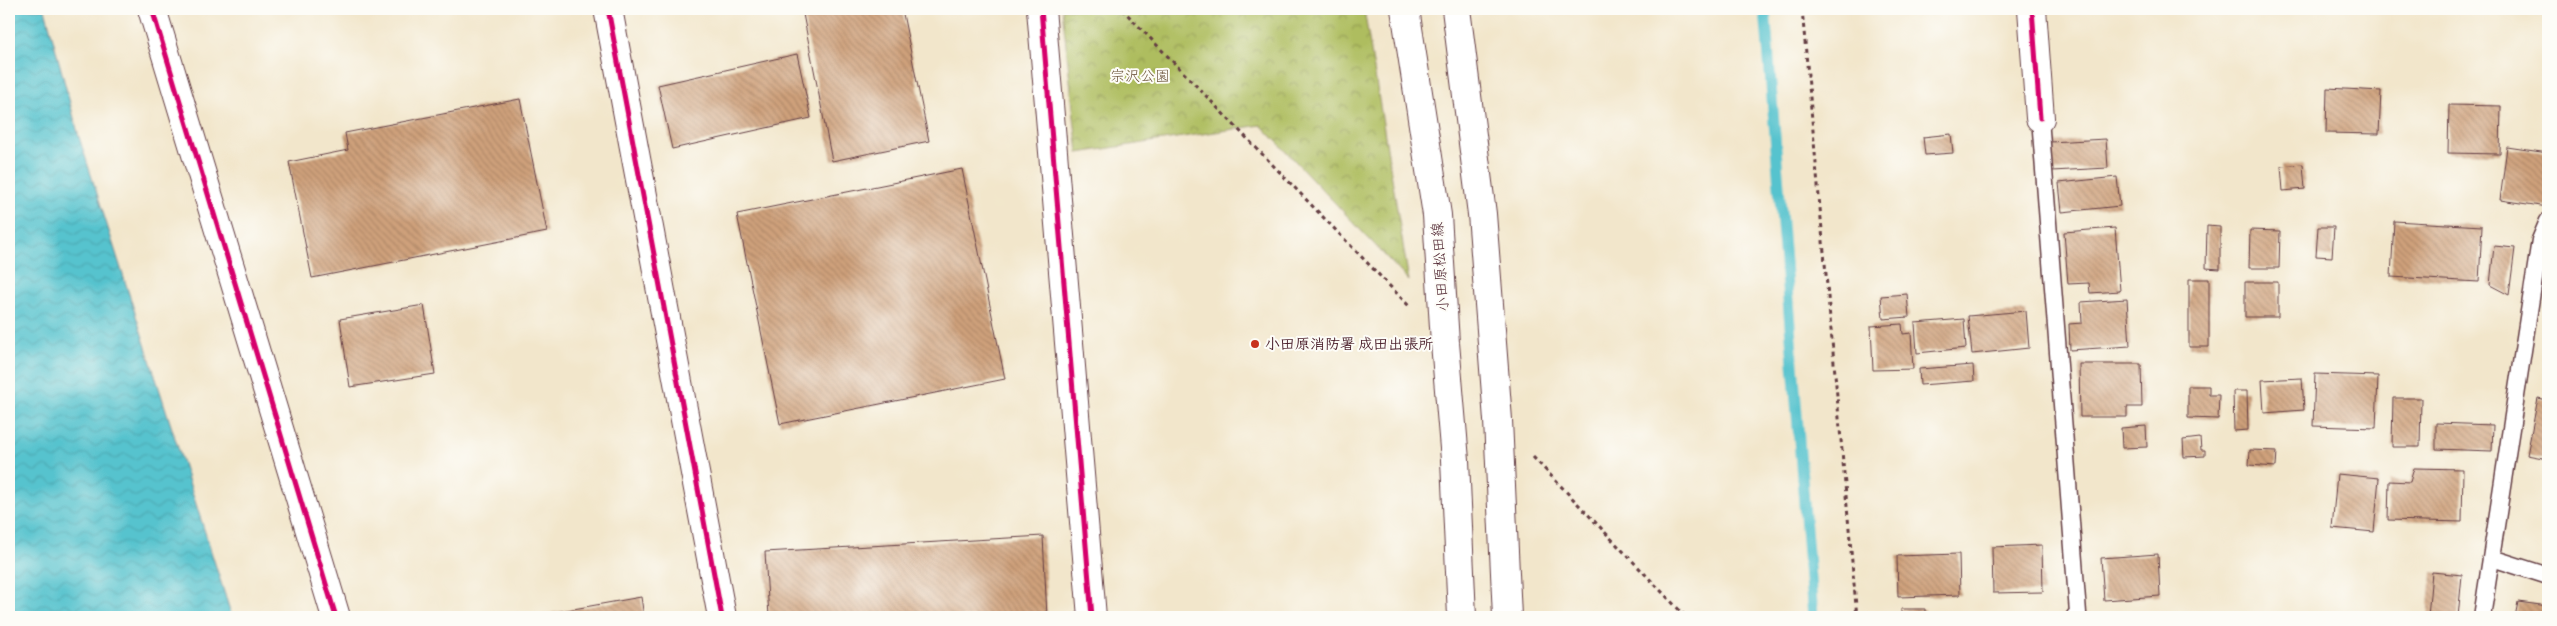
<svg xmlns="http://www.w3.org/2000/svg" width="2557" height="626" viewBox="0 0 2557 626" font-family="Pangolin,'Klee One',sans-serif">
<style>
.park{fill:url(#park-crowns);stroke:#7c6e45}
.water{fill:url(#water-waves);stroke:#50717c}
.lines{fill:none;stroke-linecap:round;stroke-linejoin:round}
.stream{stroke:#56c3ce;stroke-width:11}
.building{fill:url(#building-back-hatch)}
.service-casing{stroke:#633d43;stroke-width:19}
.minor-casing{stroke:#633d43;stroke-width:30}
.tertiary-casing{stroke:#633d43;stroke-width:30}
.secondary-casing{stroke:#633d43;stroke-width:30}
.path{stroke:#633d43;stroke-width:3;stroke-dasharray:4 4;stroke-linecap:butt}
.service{stroke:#fff;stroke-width:16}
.minor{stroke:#fff;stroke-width:28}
.tertiary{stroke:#fff;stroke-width:28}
.secondary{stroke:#fff;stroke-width:28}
.cycleway-casing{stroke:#fdfcf7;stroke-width:8}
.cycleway{stroke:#d6006c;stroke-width:5}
.poi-dot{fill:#c8321e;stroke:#fdfcf7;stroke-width:2}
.labels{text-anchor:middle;stroke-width:4;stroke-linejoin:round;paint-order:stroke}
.park-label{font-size:15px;fill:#6d563d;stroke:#fdfcf7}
.street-label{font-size:15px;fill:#4a1f2b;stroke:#fdfcf7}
.poi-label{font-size:15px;font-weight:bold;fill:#4a1f2b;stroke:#fdfcf7;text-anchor:start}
</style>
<defs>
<pattern id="park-crowns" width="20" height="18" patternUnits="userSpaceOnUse" patternTransform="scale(1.25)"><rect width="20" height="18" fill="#aebd5f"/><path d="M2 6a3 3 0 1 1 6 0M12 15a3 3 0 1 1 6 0" fill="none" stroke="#90994f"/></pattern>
<pattern id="water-waves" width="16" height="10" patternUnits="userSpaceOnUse" patternTransform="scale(1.25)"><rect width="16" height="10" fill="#56c3ce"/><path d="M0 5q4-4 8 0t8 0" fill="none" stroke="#4ca7b1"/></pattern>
<pattern id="building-back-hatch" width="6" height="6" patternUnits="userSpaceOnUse" patternTransform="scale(1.25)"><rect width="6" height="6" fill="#cfa17b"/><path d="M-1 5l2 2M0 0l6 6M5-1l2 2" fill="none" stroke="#aa8365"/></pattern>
</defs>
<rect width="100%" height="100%" fill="#fdfcf7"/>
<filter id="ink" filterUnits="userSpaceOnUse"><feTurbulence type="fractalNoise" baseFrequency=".02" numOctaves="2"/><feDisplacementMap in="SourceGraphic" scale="10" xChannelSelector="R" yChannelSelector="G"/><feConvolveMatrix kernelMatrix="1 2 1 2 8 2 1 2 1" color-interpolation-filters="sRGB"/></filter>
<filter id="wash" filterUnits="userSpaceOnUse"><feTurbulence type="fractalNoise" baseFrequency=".0096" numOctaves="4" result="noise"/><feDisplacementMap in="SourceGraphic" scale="20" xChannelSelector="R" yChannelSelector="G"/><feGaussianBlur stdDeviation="1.12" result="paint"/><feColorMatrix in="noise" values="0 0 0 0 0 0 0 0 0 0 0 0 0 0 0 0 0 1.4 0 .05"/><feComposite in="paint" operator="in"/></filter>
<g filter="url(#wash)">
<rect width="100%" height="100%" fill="#f2e6cb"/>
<path class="park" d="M1062 9H1364L1409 281 1261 125 1078 153Z"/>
<path class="water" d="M9 9H45L79 137 232 617H9Z"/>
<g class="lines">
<path class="stream" d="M1765 9 1813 617"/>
</g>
<g id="blocks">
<path class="building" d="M802 9H902L929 141 832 161Z
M797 54 811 118 672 149 658 85Z
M2327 88 2381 91 2379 134 2326 133Z
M520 99 547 232 312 278 289 162 348 150 345 133Z
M2449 105 2501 106 2500 154 2448 153Z
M1951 134 1953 153 1925 155 1923 137Z
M2106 139 2108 168 2052 171 2050 142Z
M2507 147 2548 153V207L2500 200Z
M2303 164 2305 189 2283 191 2281 166Z
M962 169 1005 379 780 424 737 214Z
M2117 177 2120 206 2062 212 2059 183Z
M2394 221 2482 226 2479 282 2391 277Z
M2207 226 2220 227V269L2206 268Z
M2318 227H2334L2332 257 2316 256Z
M2115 228 2120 291 2090 293 2089 283 2068 284 2064 232Z
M2250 230 2280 231 2279 268H2249Z
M2494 246 2515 248 2509 295 2490 285Z
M2189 279H2209V347H2189Z
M2245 282H2278V317H2245Z
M1907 294 1909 317 1883 319 1881 296Z
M2127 299 2130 346 2070 350 2069 324 2082 323 2081 302Z
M424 305 435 374 350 387 340 319Z
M2026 311 2029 348 1972 354 1968 316Z
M1964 319 1966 348 1917 353 1915 323Z
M1902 324 1903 334 1911 333 1913 369 1873 370 1871 326Z
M2079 364H2141L2142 407H2127V417H2080Z
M1973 365 1974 381 1920 385 1919 369Z
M2315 374 2378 376 2376 428 2313 426Z
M2302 378 2304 410 2264 413 2262 380Z
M2188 386H2209V395H2219L2218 419 2188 418Z
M2233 391H2247L2248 430 2234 431Z
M2393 398H2421L2420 447H2392Z
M2538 398 2548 400V459L2527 455Z
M2436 423 2493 425 2492 451 2436 449Z
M2146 426 2147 447 2122 448 2121 428Z
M2200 438 2201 450H2205V456L2184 457 2183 440Z
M2250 450 2277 451 2276 467 2249 465Z
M2414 468 2463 469 2462 522 2388 520 2389 481 2410 482Z
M2337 474 2379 478 2374 532 2332 528Z
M1043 536 1047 617H769L765 552Z
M2042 545 2043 592 1993 593 1992 547Z
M1959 554 1960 595 1898 597 1897 556Z
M2158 554 2160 596 2104 600 2101 558Z
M2432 572 2462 575 2458 617H2428Z
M641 597 644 617H534V616Z
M2518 602 2548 606V617H2515Z
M1901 609H1925V617H1901Z"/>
</g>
</g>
<g filter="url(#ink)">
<use href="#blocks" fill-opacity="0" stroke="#633d43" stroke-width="1"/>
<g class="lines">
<defs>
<path id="service" d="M2040 118 2078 613 2074 617
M2492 558 2548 576
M2482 617 2540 240 2548 221"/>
<path id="minor" d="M152 9 336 617
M2032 9 2040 118"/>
<path id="tertiary" d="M608 9 722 617
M1041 9 1092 617"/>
<path id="secondary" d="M1405 9 1437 215 1445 343 1455 460 1462 617
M1456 9 1482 214 1498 420 1507 617"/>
</defs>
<use href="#service" class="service-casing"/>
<use href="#minor" class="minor-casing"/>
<use href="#tertiary" class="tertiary-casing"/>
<use href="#secondary" class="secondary-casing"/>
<path class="path" d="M1122 9 1410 307
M1802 9 1857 617
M1533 457 1686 617"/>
<use href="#service" class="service"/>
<use href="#minor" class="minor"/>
<use href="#tertiary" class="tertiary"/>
<use href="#secondary" class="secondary"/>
<defs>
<path id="cycleway" d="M152 9 336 617
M608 9 722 617
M1041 9 1092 617
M2032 9 2040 118"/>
</defs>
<use href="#cycleway" class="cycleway-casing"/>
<use href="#cycleway" class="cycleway"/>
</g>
</g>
<circle class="poi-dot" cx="1255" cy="344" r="5"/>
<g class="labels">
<g class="park-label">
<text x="1140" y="81">宗沢公園</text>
</g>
<g class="street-label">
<text transform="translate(1440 267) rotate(-94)" y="5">小田原松田線</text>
</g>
<g class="poi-label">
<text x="1265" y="349">小田原消防署 成田出張所</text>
</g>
</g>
<rect width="2557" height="626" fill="none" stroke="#fdfcf7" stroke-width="30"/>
</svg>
